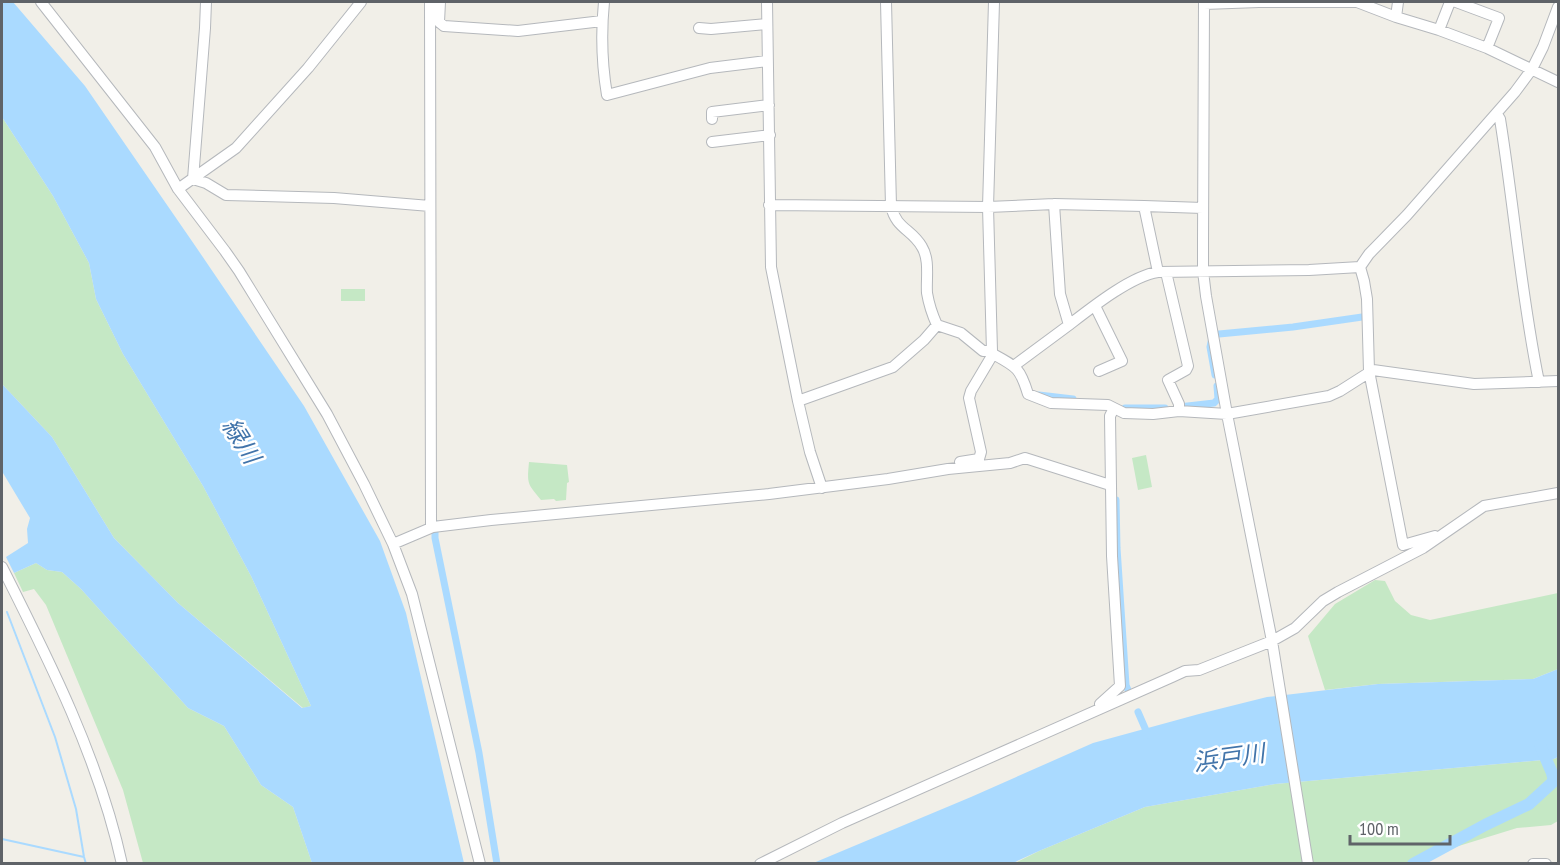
<svg xmlns="http://www.w3.org/2000/svg" width="1560" height="865" viewBox="0 0 1560 865" font-family="'PT Sans Narrow','Noto Sans JP',sans-serif">
<style>
.green{fill:#c5e8c5}
.water{fill:#aadaff}
.lines{fill:none;stroke-linecap:round;stroke-linejoin:round}
.stream{stroke:#aadaff;stroke-width:2}
.canal{stroke:#aadaff;stroke-width:7}
.river{stroke:#aadaff;stroke-width:12}
.minor-casing{stroke:#b5b8bc;stroke-width:12}
.minor{stroke:#fff;stroke-width:10}
.labels{text-anchor:middle;stroke-width:5;stroke-linejoin:round;paint-order:stroke}
.water-label{font-size:24px;font-style:italic;fill:#4174aa;stroke:#fff}
</style>
<rect width="100%" height="100%" fill="#f1efe8"/>
<path class="green" d="M2 117 53 196 89 263 96 299 123 354 203 486 251 576 311 706 303 708 178 603 114 538 52 437 2 384Z
M341 289H365V301H341Z
M1146 455 1152 487 1138 490 1132 458Z
M529 462 567 465 569 482 567 483 566 500 556 501 554 499 541 500C527 483 527 484 529 462Z
M36 563 47 570 62 572 81 589 188 708 224 726 261 785 293 807 312 863H143L123 790 46 605 34 589 23 592 14 573Z
M1375 580 1385 581 1395 601 1411 615 1430 620 1558 593V669L1533 679 1378 684 1325 690 1308 636 1335 604Z
M1558 757V821L1551 825 1517 828 1449 849 1419 863 1013 864 1039 851 1145 807 1275 784 1554 759Z"/>
<path class="water" d="M2 2H13L85 86 196 247 304 406 380 541 406 613 464 863H312L293 807 261 785 224 726 188 708 81 589 62 572 47 570 36 563 14 573 6 557 28 543 27 529 30 518 3 473H2V384L52 437 114 538 178 603 302 708 311 706 251 576 203 486 123 354 96 299 89 263 53 196 2 117Z
M1558 669V757L1554 759 1275 784 1145 807 1039 851 1013 863 811 864 971 797 1093 743 1199 714 1267 697 1378 684 1533 679Z"/>
<g class="lines">
<path class="stream" d="M7 612 55 737 76 809 84 857 86 864
M2 839 84 857"/>
<path class="canal" d="M1219 334 1293 327 1369 316
M1211 342 1210 347 1215 375
M1039 395 1073 399
M1179 407 1214 403 1218 399 1217 386
M1125 408H1165
M1116 500 1117 548 1126 685 1128 690
M435 523V538L479 753 497 864
M1138 712 1148 735"/>
<path class="river" d="M1413 864 1485 825 1529 804 1554 781 1552 773 1540 745"/>
<defs>
<path id="minor" d="M41 2 155 147 178 189 225 251 239 271 327 414 364 484 393 544 412 594 480 864
M430 2 431 527
M440 2 439 22 444 26 518 31 602 21
M604 2C601 32 602 65 607 95L710 68 767 61
M767 2 771 267 798 401 810 452 822 488
M886 2 891 206C896 229 912 229 922 247 930 260 926 279 927 293 929 305 932 314 937 325
M994 2 988 207 992 351 993 354C1017 367 1020 368 1028 394L1051 403 1108 405 1124 413 1153 414 1179 411 1227 414 1329 396 1340 391 1373 370 1474 384 1558 381
M1204 2 1203 240V271L1206 296 1227 414 1272 641 1308 864
M1456 2 1499 18 1487 48
M1204 4 1259 2H1357L1396 17 1439 30 1487 48 1558 82
M1396 17 1398 2
M699 28 711 29 767 24
M1439 30 1450 2
M1497 114 1500 119C1514 206 1521 295 1539 382
M712 119V112L769 105
M712 142 770 135
M193 179 206 183 226 195 334 198 430 206
M193 179 205 28 206 2
M178 189 236 148 308 68 361 2
M1054 204 1060 294 1069 325C1091 308 1131 276 1158 272
M769 205 988 207 1054 204 1144 206 1158 272 1309 270 1360 267 1369 254 1407 215 1515 92 1532 69 1543 47 1558 7
M1144 206 1203 208
M1360 267 1364 281 1367 299 1369 371 1403 545 1435 536
M1166 272 1188 366 1186 370 1168 380 1179 404V411
M1095 306 1122 361 1099 371
M1015 365 1069 325
M798 401 893 367 924 340 937 325 961 333 983 351H992
M960 462 979 459 981 452 969 398 971 391 993 354
M393 544 433 527 491 520 769 494 888 479 948 469 1010 463 1025 458 1110 485
M2 567C50 662 99 759 122 864
M1101 708 1100 704 1120 686 1112 556 1110 416 1114 408
M760 864 842 823 1172 677 1185 671 1199 670 1272 641 1295 628 1323 601 1338 592 1423 548 1484 506 1558 493
M1533 864H1546"/>
</defs>
<use href="#minor" class="minor-casing"/>
<use href="#minor" class="minor"/>
</g>
<g class="labels">
<g class="water-label">
<text transform="translate(241 441) rotate(58)" y="8">緑川</text>
<text transform="translate(1229 758) rotate(-8)" y="8">浜戸川</text>
</g>
</g>
<rect width="1560" height="865" fill="none" stroke="#5f6368" stroke-width="6"/>
<path d="M1350 835v9h100v-9" fill="none" stroke="#5f6368" stroke-width="3"/>
<text x="1359" y="835" font-size="18" fill="#5f6368" stroke="#ffffff" stroke-width="4.5" paint-order="stroke">100 m</text>
</svg>
